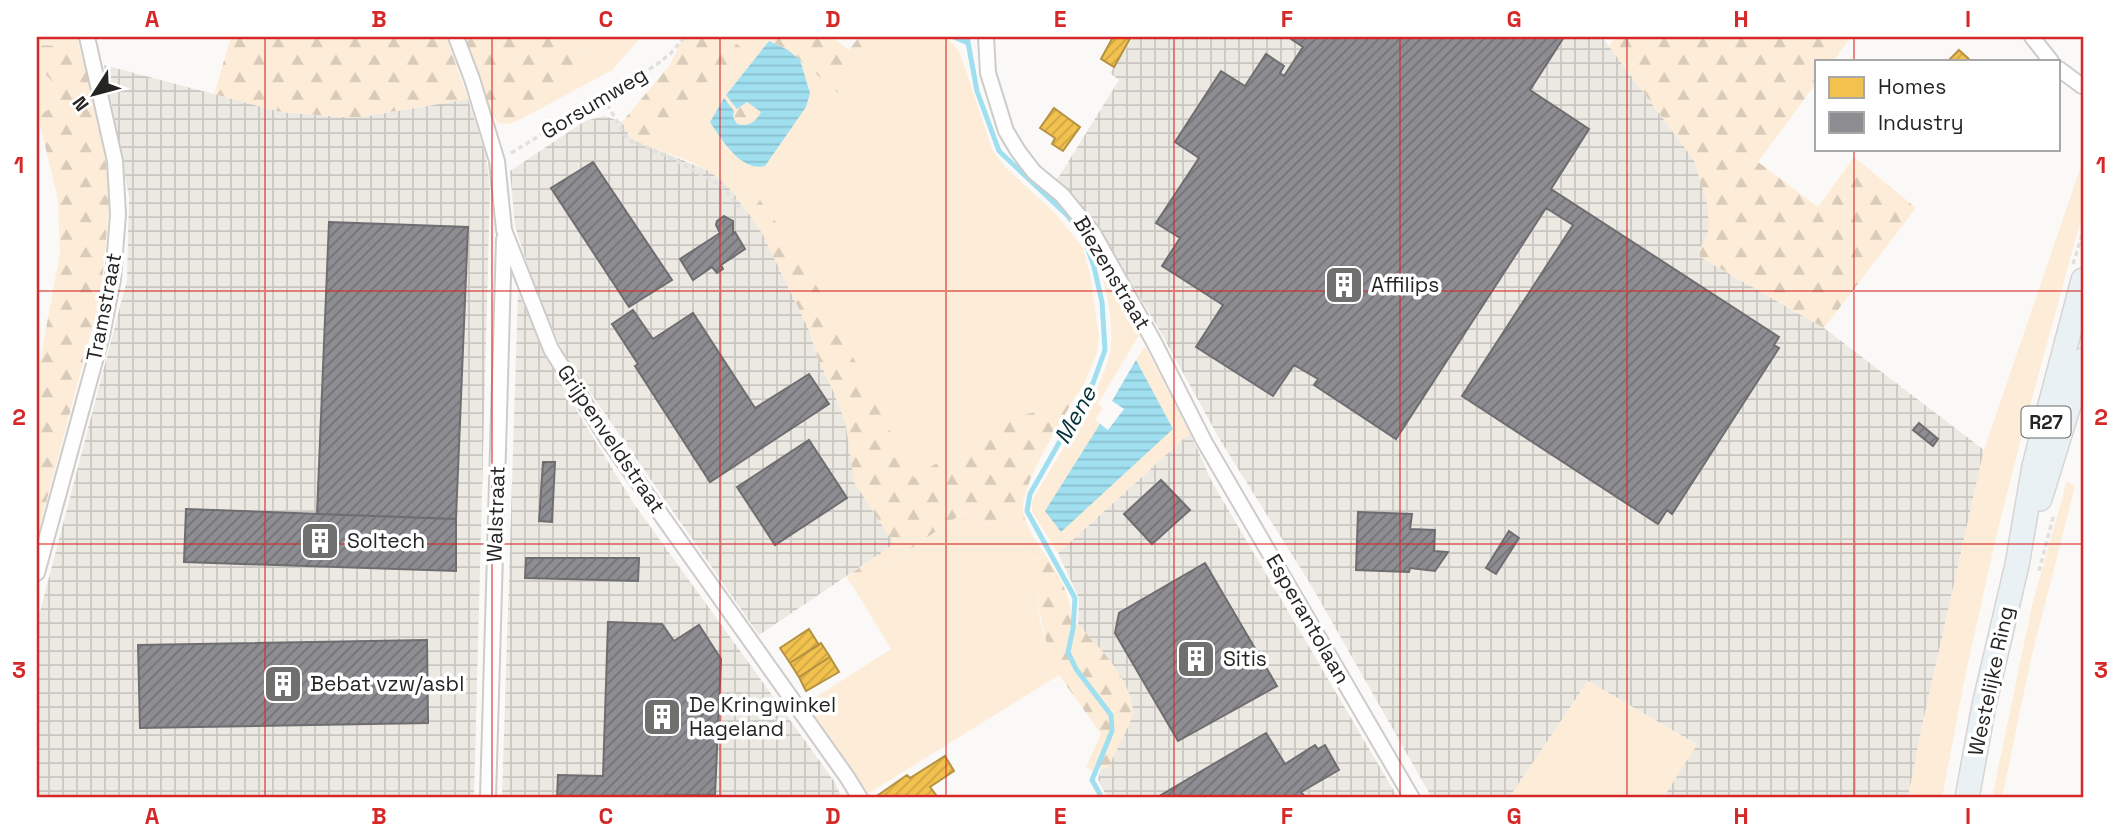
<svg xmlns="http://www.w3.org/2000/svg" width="2120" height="835" viewBox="0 0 2120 835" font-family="'Space Grotesk',sans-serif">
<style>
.industrial{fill:url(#industrial-grid)}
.grass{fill:#fdedd8}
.forest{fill:url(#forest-firs)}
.water{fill:url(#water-rules)}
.homes{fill:url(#homes-hatch);stroke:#b59241;stroke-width:2}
.industry{fill:url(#industry-hatch);stroke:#6e6e71;stroke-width:2}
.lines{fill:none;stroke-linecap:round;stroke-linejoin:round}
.stream{stroke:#9fdfef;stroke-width:5}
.street-casing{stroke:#cdccca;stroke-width:18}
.primary-casing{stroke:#d6d5d4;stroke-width:26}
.path{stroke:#e0e0df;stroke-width:3.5;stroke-dasharray:5 3.5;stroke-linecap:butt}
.street{stroke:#fefefe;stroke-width:14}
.primary{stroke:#e9f1f4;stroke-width:23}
.grid{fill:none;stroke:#d62828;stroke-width:2;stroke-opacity:0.55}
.labels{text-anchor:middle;stroke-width:7;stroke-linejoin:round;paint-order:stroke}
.shield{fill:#fff;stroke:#676666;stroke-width:2}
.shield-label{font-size:19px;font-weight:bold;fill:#262524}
.street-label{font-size:21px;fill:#262524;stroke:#fff}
.poi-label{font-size:21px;fill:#262524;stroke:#fff;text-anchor:start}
.water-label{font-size:23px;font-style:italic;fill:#013039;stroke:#fff}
.neatline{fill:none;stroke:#d62828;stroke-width:2.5}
.grid-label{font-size:23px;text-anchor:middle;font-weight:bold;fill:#d62828}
</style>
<defs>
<pattern id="industrial-grid" width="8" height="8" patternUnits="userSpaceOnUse" patternTransform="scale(1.75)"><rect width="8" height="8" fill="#ece8e2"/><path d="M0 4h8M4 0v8" fill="none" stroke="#cac7c2"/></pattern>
<pattern id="forest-firs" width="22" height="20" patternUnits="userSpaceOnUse" patternTransform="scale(1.75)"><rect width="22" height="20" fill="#fdedd8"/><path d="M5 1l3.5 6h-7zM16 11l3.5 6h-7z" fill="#d9cbb9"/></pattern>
<pattern id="water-rules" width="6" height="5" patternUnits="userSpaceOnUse" patternTransform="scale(1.75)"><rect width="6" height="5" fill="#9fdfef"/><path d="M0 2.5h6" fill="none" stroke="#89bfcd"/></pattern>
<pattern id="homes-hatch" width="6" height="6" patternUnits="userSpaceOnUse" patternTransform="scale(1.75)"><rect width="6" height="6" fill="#f2c14e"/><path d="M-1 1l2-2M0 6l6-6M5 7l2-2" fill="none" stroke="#cfa644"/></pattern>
<pattern id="industry-hatch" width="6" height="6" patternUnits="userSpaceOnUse" patternTransform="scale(1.75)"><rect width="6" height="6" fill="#8d8d92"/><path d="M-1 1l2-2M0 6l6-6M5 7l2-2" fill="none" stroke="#737377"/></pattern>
</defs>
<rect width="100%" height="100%" fill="#fbf9f7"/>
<path class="industrial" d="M1134 37H1602L1694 160 1708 206V235L1699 250 1700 257 1824 328 1984 450 1920 736 1908 798H1663L1696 744 1588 681 1509 798H1432L1311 585 1220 440 1160 331 1096 223 1055 183 1119 80 1110 73Z
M104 65 281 112 355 118 468 99 486 156 490 189 474 798H37V623L127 280 129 197Z
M604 116 622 122 631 139 709 171 727 185 749 214 764 237 810 332 818 359 833 390 846 425 855 482 894 544 759 635 564 355 535 288 515 226 510 171 585 121Z
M518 293 569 398 634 504 834 781 842 798H502Z
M1190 433 1212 482 1398 798H1107L1098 779 1101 769 1108 767 1131 718 1083 629 1078 626 1079 598 1058 553Z"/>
<path class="grass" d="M37 37H77L79 47 37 45Z
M579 37H641L612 70 523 118 566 82 578 65Z
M731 37H768L769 41 726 95 737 109 734 111 724 98 710 122 745 164 810 93 800 60 838 93 883 37H947L960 53 992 149 1005 167 1056 214 1083 248 1090 274 1099 338 1096 356 1083 386 1072 402 1001 421 914 479 819 290 786 236 760 200 749 214C743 205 736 196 729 188 710 166 677 156 650 148 677 140 687 103 708 84 721 72 735 66 745 51L730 39Z
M37 66 55 84 59 103 38 116Z
M2083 160V212L2022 435 1997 533 1966 672 1942 798H1908L1920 736 1984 450Z
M1096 254 1139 335 1098 404 1103 408 1095 420 1100 424 1046 511 1173 429 1136 360 1145 346 1190 433 1058 553 1032 512V501C1054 461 1108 386 1111 344 1113 313 1104 283 1096 254Z
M2067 481 2075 486 2030 663 2002 798H1992L2032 605Z
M971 508 987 525C994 524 1002 522 1009 524 1030 530 1040 565 1040 584 1040 591 1037 599 1038 606 1039 629 1051 653 1059 675L866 795 805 704 891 649 854 588Z
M1588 681 1697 745 1663 798H1509Z"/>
<path class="forest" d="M231 37H446L468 99 355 118 281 112 214 94Z
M462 37H579L578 65 566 82 523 118 509 124 498 123 487 106Z
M683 37H731L730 39 746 51C735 66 721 72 708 84 687 103 677 140 650 148L631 139 622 122 670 65Z
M768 37H832L849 50 859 37H883L838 93 788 50 769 41Z
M1615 37H1851L1833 61H1817V82L1758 162 1818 207 1854 157 1916 208 1824 328 1700 257 1699 250 1708 234V206L1694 160 1609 46Z
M37 45 79 47 101 125 110 196 101 295 37 537V377L60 253 58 200 38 116 59 103 55 84 37 66Z
M747 102 761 112C756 122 748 127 737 124L733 117 734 111Z
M760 200 786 236 819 290 914 478 1001 421 1072 402C1058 428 1025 478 1023 506 1021 538 1072 572 1071 619 1092 637 1135 683 1133 713 1132 721 1113 758 1108 768L1091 770 1086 767 1101 734 1059 675 1047 645 1038 606 1040 582 1034 553 1026 537 1012 524H979L970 508 854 588 846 577 894 544 854 482 846 425 833 390 818 359 810 332 764 237 749 214Z"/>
<path class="water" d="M769 41 788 50 800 60 810 93 806 107 765 166C741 172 722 140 710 122L724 98 734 111 733 117 737 124C748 127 756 122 761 112L747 102 737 109 726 95Z
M1136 360 1173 429 1061 532 1045 511 1100 424 1108 430 1124 409 1112 401Z"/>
<path class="homes" d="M1113 37H1131L1114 67 1101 59Z
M1959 50 1971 61H1948Z
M1054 108 1080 127 1063 151 1052 144 1055 138 1040 128Z
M809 629 819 645 790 663 780 648Z
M821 643 830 657 799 677 790 663Z
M830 657 839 672 806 691 799 677Z
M945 756 954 771 930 787 936 795 931 798H874L907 775 910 778Z"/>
<path class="industry" d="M1288 37H1564L1530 90 1589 129 1551 189 1779 337 1774 345 1779 348 1672 514 1667 510 1658 524 1462 396 1573 225 1546 208 1396 439 1314 385 1318 379 1294 365 1273 396 1196 347 1223 305 1162 266 1180 238 1156 223 1199 158 1175 142 1221 71 1245 86 1266 54 1284 66 1280 73 1284 76 1303 47Z
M593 162 672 280 629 307 551 188Z
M724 216 733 221V234L735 232 745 249 721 265 723 269 717 273 712 267 693 280 680 259 720 233 716 225 717 221Z
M329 222 468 227 456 519 317 514Z
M633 310 653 339 693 313 755 408 809 374 829 404 710 482 635 366 638 364 612 324Z
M1919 423 1938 439 1933 446 1913 430Z
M809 440 847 498 775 545 737 487Z
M543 462H555L552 522 539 521Z
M1161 480 1190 510 1152 544 1124 514Z
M186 509 456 519V571L184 562Z
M1358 512 1412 514 1410 529 1435 530 1434 551 1448 552 1435 571 1410 568 1409 572 1356 570Z
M1509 531 1519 538 1496 574 1486 568Z
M526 558H639L638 581 525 578Z
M1205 563 1277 686 1178 741 1115 633 1119 613Z
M608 622 662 624 674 641 699 625 721 659 715 795H665V798H557L558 775 603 776Z
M427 640 428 723 140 728 138 645Z
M1266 733 1285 764 1315 745 1318 749 1325 745 1339 770 1301 792 1306 798H1156Z"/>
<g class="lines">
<path class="stream" d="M954 37 968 43
M967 37 977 91 999 151 1068 216 1084 238 1094 267 1102 302 1105 350 1093 383 1030 494 1027 511 1075 598 1073 629 1068 652 1076 669 1111 715 1112 731 1092 780 1102 798"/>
<defs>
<path id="street" d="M456 37 472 79 497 161 504 230 551 349 606 437 847 777 860 798
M986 37 988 73 1006 131 1018 151 1034 172 1062 195 1093 233 1154 342 1204 441 1412 798
M2032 37 2051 61
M2059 69 2082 86
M37 573 102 335 113 279 118 214 115 161 87 37
M488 798 504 239"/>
<path id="primary" d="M2040 499 2083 360
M1967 798 1984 705 2017 565 2034 466 2083 280"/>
</defs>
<use href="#street" class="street-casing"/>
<use href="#primary" class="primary-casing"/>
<path class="path" d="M603 97 627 139 675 160 722 186 739 207
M511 153 656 65 670 54 685 37
M2073 264 2083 232
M2039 571 2054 514"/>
<use href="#street" class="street"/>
<use href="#primary" class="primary"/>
</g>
<path class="grid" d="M265 37V798M492 37V798M720 37V798M946 37V798M1174 37V798M1400 37V798M1627 37V798M1854 37V61M1854 149V798M37 291H2083M37 544H2083"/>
<defs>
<symbol id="building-square" viewBox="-11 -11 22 22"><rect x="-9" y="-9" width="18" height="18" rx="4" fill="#716f6e" stroke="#fff"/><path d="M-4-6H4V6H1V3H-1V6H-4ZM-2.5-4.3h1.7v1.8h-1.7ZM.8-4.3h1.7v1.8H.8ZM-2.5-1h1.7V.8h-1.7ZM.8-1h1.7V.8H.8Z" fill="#fff"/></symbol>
</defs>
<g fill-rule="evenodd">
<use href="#building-square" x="1322" y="263" width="44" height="44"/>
<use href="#building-square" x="298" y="519" width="44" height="44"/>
<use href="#building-square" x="1174" y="637" width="44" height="44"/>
<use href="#building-square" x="261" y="662" width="44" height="44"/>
<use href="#building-square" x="640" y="695" width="44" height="44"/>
</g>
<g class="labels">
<rect class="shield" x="2021.5" y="406.5" width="49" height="31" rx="5"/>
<g class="shield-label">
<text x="2046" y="429">R27</text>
</g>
<g class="street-label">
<text transform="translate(594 103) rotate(-31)" y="7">Gorsumweg</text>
<text transform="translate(1112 273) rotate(59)" y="7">Biezenstraat</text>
<text transform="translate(104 307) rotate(-79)" y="7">Tramstraat</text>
<text transform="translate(611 439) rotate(56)" y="7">Grijpenveldstraat</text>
<text transform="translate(496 514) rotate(-88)" y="7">Walstraat</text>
<text transform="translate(1308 619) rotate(60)" y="7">Esperantolaan</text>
<text transform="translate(1991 681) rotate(-78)" y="7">Westelijke Ring</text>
</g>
<g class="poi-label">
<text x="1371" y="292">Affilips</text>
<text x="347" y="548">Soltech</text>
<text x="1223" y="666">Sitis</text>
<text x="310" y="691">Bebat vzw/asbl</text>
<text x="689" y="712">De Kringwinkel<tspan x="689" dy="24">Hageland</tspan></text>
</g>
<g class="water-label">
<text transform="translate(1075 415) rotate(-61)" y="8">Mene</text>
</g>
</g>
<rect width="2120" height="835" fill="none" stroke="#ffffff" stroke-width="77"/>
<rect x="1815" y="60" width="245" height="91" fill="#ffffff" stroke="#a8a8a7" stroke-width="2"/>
<rect x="1829" y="77" width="35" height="21" fill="#f2c14e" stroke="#a8a8a7" stroke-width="2"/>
<text x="1878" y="94" font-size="21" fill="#262524">Homes</text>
<rect x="1829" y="112" width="35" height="21" fill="#8d8d92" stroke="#a8a8a7" stroke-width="2"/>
<text x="1878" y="130" font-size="21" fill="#262524">Industry</text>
<g transform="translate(94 94) rotate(234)" stroke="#ffffff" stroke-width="5" paint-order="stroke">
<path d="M0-5L12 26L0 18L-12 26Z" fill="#262524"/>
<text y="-10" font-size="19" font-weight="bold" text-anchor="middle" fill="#262524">N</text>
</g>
<rect x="38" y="38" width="2044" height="758" class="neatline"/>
<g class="grid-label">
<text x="152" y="27">A</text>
<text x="379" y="27">B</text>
<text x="606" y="27">C</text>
<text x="833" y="27">D</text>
<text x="1060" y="27">E</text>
<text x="1287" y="27">F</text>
<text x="1514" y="27">G</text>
<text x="1741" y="27">H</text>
<text x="1968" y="27">I</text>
<text x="19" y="173">1</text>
<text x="2101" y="173">1</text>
<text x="19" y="425">2</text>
<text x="2101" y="425">2</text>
<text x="19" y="678">3</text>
<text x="2101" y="678">3</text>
<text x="152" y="824">A</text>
<text x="379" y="824">B</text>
<text x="606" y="824">C</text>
<text x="833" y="824">D</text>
<text x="1060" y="824">E</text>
<text x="1287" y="824">F</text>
<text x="1514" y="824">G</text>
<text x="1741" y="824">H</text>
<text x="1968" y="824">I</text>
</g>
</svg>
